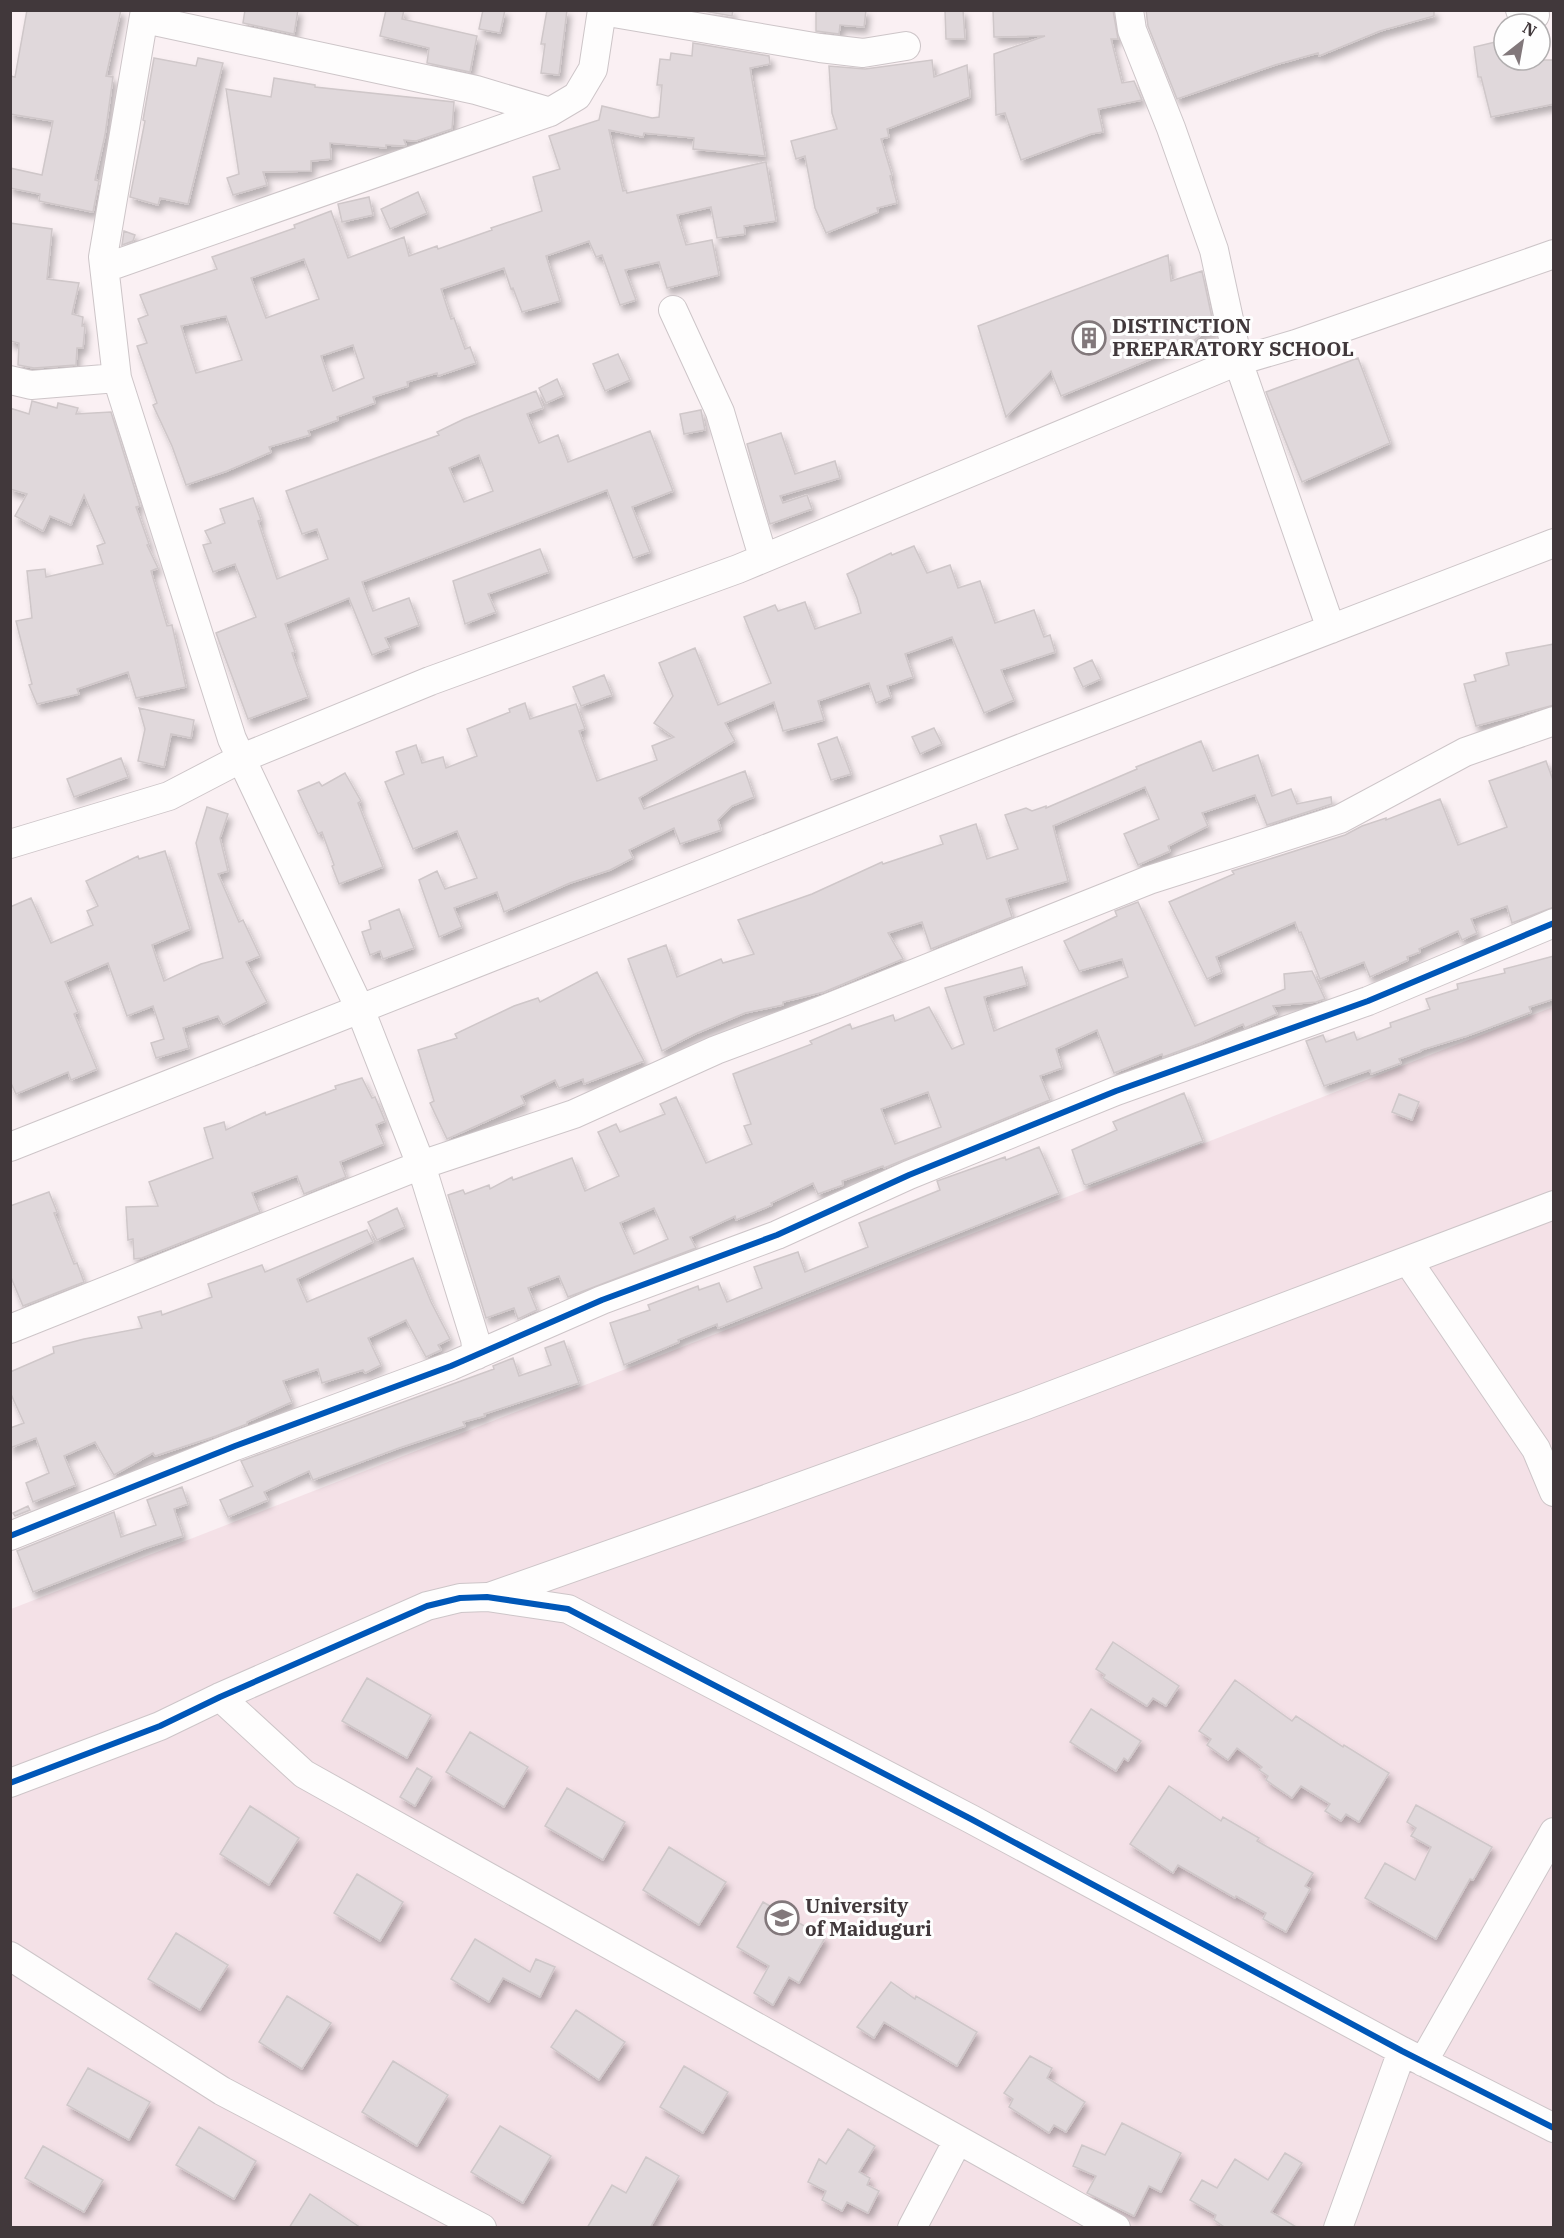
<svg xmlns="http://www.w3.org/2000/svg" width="1564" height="2238" viewBox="0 0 1564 2238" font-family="'IBM Plex Serif',serif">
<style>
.built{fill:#f4e1e7}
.building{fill:#e0d8db;stroke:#cfc7c9;stroke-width:1.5;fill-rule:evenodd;filter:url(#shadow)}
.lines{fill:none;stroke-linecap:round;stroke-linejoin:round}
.minor-casing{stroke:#cdc5c8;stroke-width:30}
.minor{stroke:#fefdfd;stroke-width:28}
.cycleway-casing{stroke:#fefefe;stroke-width:10}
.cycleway{stroke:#0057b8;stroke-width:6}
.labels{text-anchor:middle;stroke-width:6;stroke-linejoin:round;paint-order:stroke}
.poi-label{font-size:20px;font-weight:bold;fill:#41383b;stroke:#fefefe;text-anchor:start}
</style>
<defs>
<filter id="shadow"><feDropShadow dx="3.5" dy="6" stdDeviation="3" flood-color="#0004"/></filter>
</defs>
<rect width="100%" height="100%" fill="#faf0f3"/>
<path class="built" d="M1553 1007V2227L11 2228V1609Z"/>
<path class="building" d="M27 10H121L106 76 113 77 105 135 95 180 99 181 93 212 39 201 40 194 10 188V168L42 175 53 121 10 114V76L15 77Z
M245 10H298L294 34 243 23Z
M386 10H404L402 19 477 36 470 72 427 63 429 48 380 36Z
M483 10H505L500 33 479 29Z
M547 10H567L559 75 541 73 545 44H541Z
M698 10H733L732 16Z
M816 10H866L864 27 840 25 839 34 816 31Z
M945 10H963L965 39H946Z
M993 10H1113L1118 39H1111L1122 83 1134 81 1142 100 1098 109 1103 132 1091 134 1021 160 1005 113 996 115 994 54 1045 36 994 37Z
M1146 10H1434V16L1380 31 1319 56 1318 53 1275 65 1177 99 1148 26Z
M1504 40V60H1554V104L1491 117 1481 77H1478L1474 47Z
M693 43 769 56 770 64 750 68 765 156 693 149 694 138 644 133 643 137 609 130 623 191 626 190 627 193 766 162 776 221 744 226 745 234 717 238 711 207 677 215 686 245 712 240 719 275 667 288 659 262 625 270 636 300 620 305 602 255 596 257 589 241 546 256 560 301 522 312 513 288 511 289 504 268 441 289 451 319 454 318 465 349 470 347 476 363 438 376 437 373 407 382 408 386 373 397 375 403 337 417 338 420 308 431 310 435 269 447 271 452 227 471 186 485 172 446 153 405 157 403 137 346 147 343 138 319 148 315 140 295 217 269 212 257 295 228 294 225 331 211 348 258 404 237 409 256 437 246 438 249 492 230 491 228 542 211 533 177 560 169 549 136 599 120 602 106 652 118 659 117 662 85H657L660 59 670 60 671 53 692 56ZM304 259 319 299 266 318 251 278ZM226 316 242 360 196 373 181 326ZM353 345 364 378 333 391 321 356Z
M154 58 196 66 198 58 223 63 188 204 160 198 158 205 130 197 145 121 143 120Z
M932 60 934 77 967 65 970 97 887 129 889 137 881 139 892 175 890 176 897 203 877 208 878 212 826 233 815 208 805 156 796 159 791 141 837 129 832 113 829 66 865 69Z
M274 78 315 85V87L454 102 452 129 416 141 404 140 406 145 404 146 386 145V148L330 143 331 159 311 161V171L263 172 267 185 233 195 227 178 239 174 226 89 271 97Z
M418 192 427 213 390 229 381 209Z
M369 197 373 215 342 222 338 204Z
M10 223 52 229 47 279 79 283 72 314 83 317 82 326H85L83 348H77L76 365 34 368 18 365 19 343 10 341Z
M124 231 135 235 133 241 122 245Z
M1168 255 1171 281 1202 271 1215 332 1204 333 1190 343 1061 396 1051 371 1006 417 978 326Z
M618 354 630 380 605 391 593 364Z
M1358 358 1390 443 1302 482 1266 392Z
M557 379 564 395 546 403 539 388Z
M536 391 543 408 527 414 539 443 558 435 568 462 650 431 673 491 632 507 650 552 633 558 607 490 362 582 373 611 409 598 419 625 385 638 390 648 372 655 349 598 285 624 295 652 292 653 308 697 248 719 216 633 256 617 235 564 213 572 203 545 211 543 205 531 225 523 220 509 253 498 261 520 258 521 277 579 328 559 317 529 302 534 286 491 439 435 437 432 464 419ZM479 455 493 491 464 502 449 468Z
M32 401 57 408 58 403 78 408 76 414 111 412 140 506 136 507 149 544 147 545 158 568 151 571 167 626 172 625 186 687 136 698 128 672 77 689 79 694 37 704 29 685 32 684 16 621 32 618 27 571 45 569 46 577 103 564 97 546 105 543 84 495 71 525 50 516 43 531 15 516 27 494 10 489V408L29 414Z
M701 410 705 430 684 434 680 414Z
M781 433 795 474 835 461 840 478 780 496 783 503 807 495 812 509 770 524 747 444Z
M914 546 927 573 950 565 958 588 980 581 995 623 1034 610 1044 637 1050 635 1055 652 1001 670 1014 700 984 713 952 637 905 654 913 677 887 686 891 697 876 703 869 683 818 701 824 720 783 731 774 702 725 723 735 741 639 798 644 809 745 771 754 797 732 806 718 820 721 830 680 844 674 828 629 850 633 858 610 870 570 883 504 912 497 892 454 908 462 927 439 937 419 880 437 871 445 889 477 878 457 831 413 849 385 782 404 774 396 752 416 745 422 763 443 757 446 768 477 756 467 729 510 712 509 709 525 703 530 719 576 704 585 729 579 731 597 781 657 760 652 746 674 737 654 723 673 696 659 663 695 648 718 705 771 683 744 617 775 605 778 611 805 602 815 629 861 613 857 598 847 574 891 553 892 555Z
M540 549 549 572 488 594 496 612 465 624 453 581Z
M1554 644V705L1476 726 1464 684 1476 681 1474 675 1509 665 1506 653Z
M1092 660 1101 679 1083 687 1074 668Z
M604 675 612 695 581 706 573 687Z
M139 708 194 720 191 738 171 734 164 767 138 761 145 729Z
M934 728 942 744 920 754 912 737Z
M837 737 851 774 831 780 818 744Z
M1201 741 1213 771 1258 755 1272 796 1291 789 1297 804 1331 797 1332 804 1267 825 1255 795 1202 813 1208 826 1168 846 1170 851 1138 865 1124 834 1159 819 1145 787 1053 826 1068 881 1006 899 1012 917 931 949 922 922 888 933 903 959 824 992 783 1002V1005L745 1013 695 1034 662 1051 628 959 666 945 677 977 721 959 723 963 754 954 738 920 812 894 882 862 883 864 943 844 940 836 976 824 987 859 1018 849 1005 815 1026 808 1032 811 1046 806V808L1137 769 1136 767Z
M121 758 128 777 74 797 67 779Z
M1546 761 1554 783V907L1512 923 1507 906 1471 919 1477 933 1462 940 1458 931 1419 949 1420 952 1407 957 1408 960 1370 977 1364 962 1320 979 1301 932 1299 933 1295 922 1216 957 1222 972 1207 979 1169 902 1234 874 1232 871 1345 835 1362 826 1386 818V820L1440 799 1458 845 1507 827 1489 781Z
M345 773 361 801 358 803 383 867 339 884 332 866 334 865 322 832 318 834 298 791 319 782 322 786Z
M207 807 228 814 220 838 228 871 218 874 239 922 243 920 260 956 246 962 267 1002 223 1025 218 1016 183 1028 189 1048 156 1058 151 1043 164 1039 153 1006 127 1016 108 963 65 982 78 1012 74 1014 97 1069 71 1080 68 1072 16 1094 10 1081V907L31 898 51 943 93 925 87 911 98 906 86 881 138 856 139 859 165 851 190 929 152 945 164 981 201 964 223 958 196 843Z
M1138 902 1195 1026 1285 989 1284 974 1312 971 1325 999 1316 1002 1273 1006 1277 1014 1247 1027 1245 1028 1243 1024 1201 1043 1163 1057 1162 1054 1114 1073 1097 1030 1056 1049 1062 1068 1040 1076 1050 1100 884 1168 883 1166 842 1181 843 1185 818 1194 813 1183 771 1203 772 1205 736 1220 735 1216 690 1237 696 1248 568 1297 559 1276 528 1288 537 1310 518 1319 514 1308 486 1318 448 1195 463 1190 465 1194 489 1185 490 1189 512 1177 513 1180 572 1158 585 1191 619 1176 598 1132 616 1124 620 1132 665 1114 660 1104 676 1097 706 1163 752 1144 744 1126 751 1124 733 1074 812 1044 810 1041 850 1024 852 1029 893 1015 895 1021 929 1007 952 1049 964 1044 945 988 1022 967 1027 985 984 997 994 1031 1128 977 1122 959 1079 971 1064 941 1117 916 1115 911ZM928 1092 941 1127 895 1144 881 1109ZM654 1208 668 1239 634 1254 620 1223Z
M399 909 414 948 383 959 380 951 370 955 362 932 371 929 369 921Z
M1554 956V999L1529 1007 1531 1012 1467 1036 1421 1050V1051L1399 1059 1401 1063 1371 1074 1370 1070 1324 1086 1306 1041 1323 1035 1326 1042 1354 1032 1357 1040 1391 1027 1390 1023 1430 1009 1426 999 1458 989 1457 984 1505 973 1504 969Z
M597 972 644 1061 584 1084 583 1079 559 1088 555 1080 521 1096 525 1104 447 1139 430 1103 434 1101 418 1050 457 1038 455 1034 514 1006 538 998 540 1002Z
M362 1078 372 1098 375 1097 385 1121 376 1125 384 1144 340 1162 346 1177 304 1194 297 1176 252 1193 260 1212 142 1258 134 1259 133 1239 128 1240 126 1207 158 1206 149 1182 213 1158 204 1128 224 1122 226 1130 265 1112 266 1115 336 1089 335 1086Z
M1184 1093 1203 1141 1086 1185 1084 1184 1072 1150 1117 1130 1113 1122Z
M1399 1094 1419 1102 1412 1120 1392 1112Z
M1039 1147 1059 1193 718 1328 717 1324 678 1340 679 1342 624 1365 610 1323 650 1310 648 1305 698 1286 699 1290 719 1283 727 1302 762 1288 754 1267 798 1252 805 1272 868 1247 859 1223 940 1190 937 1181 1005 1157 1006 1160Z
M49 1192 57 1212 54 1213 74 1264 77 1263 84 1282 23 1306 10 1275V1206Z
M397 1208 405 1227 377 1240 368 1222Z
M367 1230 373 1242 297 1279 307 1302 413 1258 431 1302 450 1339 438 1345 441 1350 426 1357 406 1320 368 1338 381 1365 365 1373 363 1370 322 1383 318 1369 283 1381 292 1402 247 1422V1424L216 1436 155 1456 153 1453 114 1475 95 1442 64 1456 76 1485 33 1502 26 1483 49 1473 36 1438 10 1448V1428L24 1423 10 1392V1372L54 1353 53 1347 84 1339 142 1328 138 1317 161 1311 162 1315 212 1297 208 1284 262 1265 265 1272Z
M564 1341 579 1383 484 1414 485 1416 463 1422 465 1426 399 1448 313 1480 309 1471 264 1492 268 1500 228 1517 220 1500 253 1486 241 1461 494 1369 493 1366 513 1358 519 1376 551 1365 545 1348Z
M182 1487 188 1504 174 1509 183 1536 146 1548 33 1592 17 1551 114 1512 121 1537 156 1525 147 1500Z
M28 1506 30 1510 15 1516 13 1513Z
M1113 1642 1179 1686 1166 1706 1153 1698 1147 1706 1103 1678 1105 1675 1096 1669Z
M367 1678 431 1715 407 1758 342 1721Z
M1235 1680 1292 1721 1296 1716 1343 1747 1344 1745 1389 1773 1359 1822 1346 1814 1341 1821 1325 1811 1330 1804 1301 1786 1292 1798 1266 1780 1268 1776 1259 1770 1262 1767 1237 1748 1228 1760 1207 1745 1211 1739 1199 1731Z
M1091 1709 1141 1741 1128 1761 1124 1758 1116 1771 1070 1742Z
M470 1732 528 1767 504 1807 446 1772Z
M417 1768 432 1777 415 1806 400 1797Z
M1169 1786 1221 1821 1223 1817 1259 1838 1257 1841 1313 1873 1305 1886 1310 1889 1286 1932 1263 1919 1266 1913 1236 1896 1235 1898 1178 1865 1173 1873 1130 1844Z
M567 1788 625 1822 603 1860 545 1826Z
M1416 1805 1492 1847 1473 1880 1470 1879 1436 1939 1365 1898 1385 1863 1415 1880 1431 1847 1411 1836 1416 1828 1407 1822Z
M250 1806 299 1838 269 1885 220 1854Z
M669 1847 726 1882 699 1925 643 1890Z
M357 1874 403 1902 380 1941 334 1913Z
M763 1902 825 1938 799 1983 789 1977 773 2005 754 1993 769 1966 737 1947Z
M176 1933 228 1965 200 2010 148 1979Z
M475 1939 530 1972 536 1959 555 1967 540 1997 503 1978 489 2002 451 1979Z
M891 1982 915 1999 916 1996 977 2032 957 2066 884 2022 874 2038 857 2027Z
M287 1996 331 2023 302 2069 259 2042Z
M576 2010 625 2042 599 2080 551 2047Z
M1030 2056 1052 2068 1047 2078 1085 2102 1066 2132 1054 2125 1049 2133 1009 2107 1013 2099 1004 2093Z
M393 2061 448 2095 417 2146 362 2112Z
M684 2066 728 2092 703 2133 660 2107Z
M88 2068 150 2102 129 2140 67 2105Z
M1122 2123 1181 2153 1161 2192 1149 2186 1134 2216 1087 2193 1096 2176 1073 2166 1082 2145 1105 2155Z
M500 2126 551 2156 523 2203 471 2172Z
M199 2127 256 2161 234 2199 176 2165Z
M848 2129 875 2146 859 2172 870 2178 867 2185 879 2191 868 2213 847 2202 842 2211 822 2200 826 2191 808 2182 819 2159 826 2164Z
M43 2146 103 2180 84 2212 25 2178Z
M1285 2153 1302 2163 1271 2212 1298 2228H1226L1214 2220 1216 2215 1190 2200 1202 2180 1217 2188 1235 2159 1268 2180Z
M646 2157 679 2176 650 2228H587L612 2185 626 2193Z
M310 2194 361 2228H289Z"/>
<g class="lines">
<defs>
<path id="minor" d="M145 10 103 257 117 378 232 739 360 1009 421 1165 475 1339 477 1355
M1129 10 1132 30 1171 128 1214 250 1238 361 1331 629
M1520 10 1535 15
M602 11 820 48 863 53 906 46
M145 19 476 90 550 112
M105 268 550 112 577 96 593 69 602 10
M673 310 720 412 763 557
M10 380 31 385 117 378
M10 844 169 796 242 758 430 681 738 569 1238 361 1296 344 1554 254
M10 1147 1037 742 1554 543
M1408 1261 1536 1449 1554 1492
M10 1329 421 1165 574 1114 716 1050 825 1009 1149 880 1340 819 1465 752 1554 721
M10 1536 235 1446 451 1366 602 1300 777 1235 909 1175 1116 1091 1368 1001 1554 923
M492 1596 744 1507 1026 1405 1554 1205
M220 1697 304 1774 1116 2228
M10 1783 160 1726 220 1697 427 1606 460 1598 487 1597 568 1609 971 1819 1402 2051 1554 2128
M10 1956 222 2091 482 2228
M1423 2062 1554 1832
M912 2228 958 2140
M1338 2228 1402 2051"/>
</defs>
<use href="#minor" class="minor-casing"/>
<use href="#minor" class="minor"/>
<defs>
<path id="cycleway" d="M10 1536 235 1446 451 1366 602 1300 777 1235 909 1175 1116 1091 1368 1001 1554 923
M10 1783 160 1726 220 1697 427 1606 460 1598 487 1597 568 1609 971 1819 1402 2051 1554 2128"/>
</defs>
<use href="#cycleway" class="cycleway-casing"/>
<use href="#cycleway" class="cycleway"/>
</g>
<defs>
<symbol id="building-ring" viewBox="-11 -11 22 22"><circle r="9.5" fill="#fefefe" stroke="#82787b" stroke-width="1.5"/><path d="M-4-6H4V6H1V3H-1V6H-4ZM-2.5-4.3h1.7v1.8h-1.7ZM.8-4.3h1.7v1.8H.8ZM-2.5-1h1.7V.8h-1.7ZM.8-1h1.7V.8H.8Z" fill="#82787b"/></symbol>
<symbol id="university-ring" viewBox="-11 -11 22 22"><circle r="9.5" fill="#fefefe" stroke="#82787b" stroke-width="1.5"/><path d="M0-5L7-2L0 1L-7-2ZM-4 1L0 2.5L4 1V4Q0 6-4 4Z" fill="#82787b"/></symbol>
</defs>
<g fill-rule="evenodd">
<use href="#building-ring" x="1070" y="319" width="38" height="38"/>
<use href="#university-ring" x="763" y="1899" width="38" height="38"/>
</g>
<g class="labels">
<g class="poi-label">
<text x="1112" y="333">DISTINCTION<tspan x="1112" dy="23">PREPARATORY SCHOOL</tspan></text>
<text x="805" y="1913">University<tspan x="805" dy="23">of Maiduguri</tspan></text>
</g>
</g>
<rect width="1564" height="2238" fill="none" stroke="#41383b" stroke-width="24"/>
<g transform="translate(1522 42) rotate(31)"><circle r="28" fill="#fefefe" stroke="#b2afb0" stroke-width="1.5"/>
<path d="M0-4.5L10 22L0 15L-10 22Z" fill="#82787b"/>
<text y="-9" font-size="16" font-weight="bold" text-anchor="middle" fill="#41383b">N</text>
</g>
</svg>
